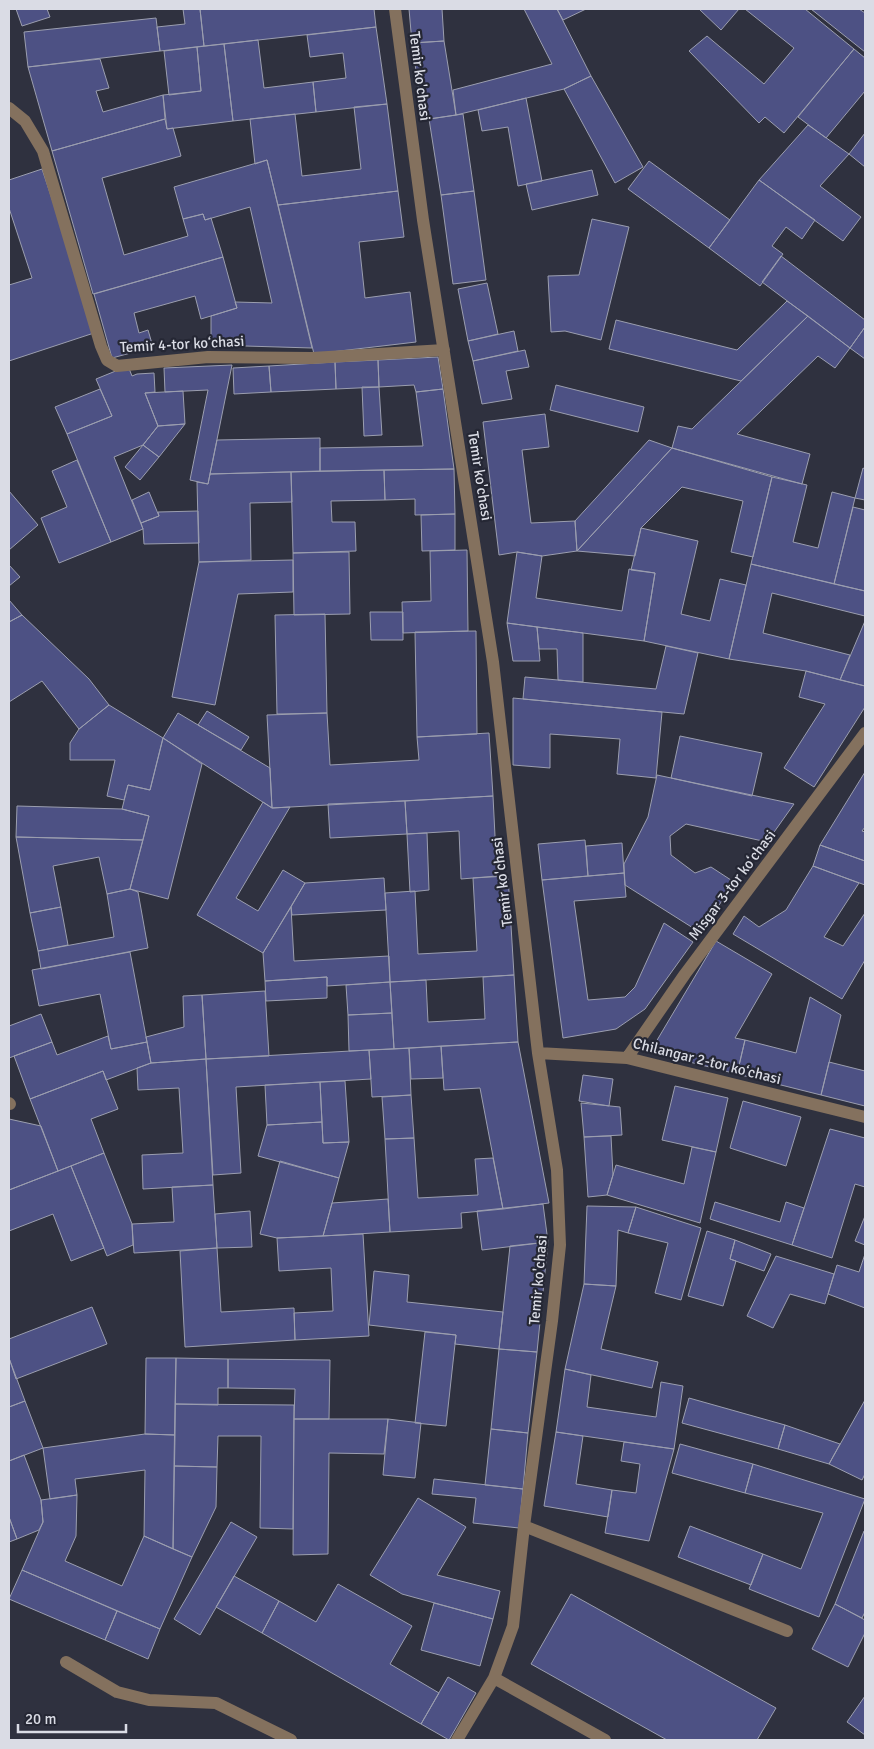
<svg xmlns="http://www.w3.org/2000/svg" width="874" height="1749" viewBox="0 0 874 1749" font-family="Signika,sans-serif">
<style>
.building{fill:#4d5184;stroke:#9b9eaf}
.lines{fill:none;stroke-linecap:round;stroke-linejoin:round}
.minor{stroke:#84715e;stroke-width:12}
.labels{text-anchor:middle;stroke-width:4.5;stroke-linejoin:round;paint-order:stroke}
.street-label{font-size:15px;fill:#dadce5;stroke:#252734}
</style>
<rect width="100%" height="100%" fill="#2f313f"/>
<path class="building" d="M16 9H47L50 17 22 26Z
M183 9H200L204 46 160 51 157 27 185 24Z
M200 9H374L376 27 204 46Z
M409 9H442L444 41 412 43Z
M524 9H557L591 76 564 89 456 115 453 90 552 64Z
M557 9H586L563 20Z
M699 9H739L721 30Z
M745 9H805L854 49 784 133 765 117 759 123 689 51 707 36 764 84 794 48Z
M811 9H859L865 13V52Z
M156 18 160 51 28 67 24 32Z
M376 27 387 104 316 112 313 82 346 78 343 53 310 57 307 35Z
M258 40 264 88 313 82 316 112 233 121 224 44Z
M444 41 456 115 423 120 412 43Z
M224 44 233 121 167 129 163 95 201 91 197 47Z
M197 47 201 91 169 95 164 51Z
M854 49 865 58V91L826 138 798 117Z
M100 59 109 88 96 91 103 112 163 95 165 119 52 151 28 67Z
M591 76 643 167 615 183 564 89Z
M526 98 542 181 518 186 508 127 482 131 478 110Z
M387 104 398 191 278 205 267 160 255 164 250 119 295 114 302 176 361 169 354 107Z
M463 114 474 191 441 195 429 119Z
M165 119 167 129 173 128 181 156 102 178 124 255 188 236 183 219 203 214 205 220 211 218 223 257 93 294 52 151Z
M808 125 849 154 820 186 861 217 843 241 759 180Z
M865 133V167L849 154Z
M267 160 312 348 211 345V316L237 308 235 302 272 303 250 207 205 220 203 214 183 219 174 187Z
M649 161 730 220 709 248 628 189Z
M42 169 97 332 9 361V285L32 278 9 208V180Z
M592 170 598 195 532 210 526 184Z
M759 180 815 220 802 239 786 227 772 246 783 254 760 286 709 248Z
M398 191 404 237 359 242 365 298 410 292 416 342 314 354 278 205Z
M474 191 486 280 453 284 441 195Z
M592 219 629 227 601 340 565 331 551 332 548 276 579 275Z
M781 256 865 320V327L850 348 762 282Z
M223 257 237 308 201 319 195 296 134 313 139 333 148 330 153 347 112 358 94 294Z
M487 283 498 334 468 341 458 289Z
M787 301 808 316 741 381 609 349 616 320 737 350Z
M808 316 850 348 835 368 818 356 737 434 810 454 802 484 672 448 678 426 692 429Z
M865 327V359L850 348Z
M514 331 518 351 473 361 468 341Z
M525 350 529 367 506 371 512 399 482 404 473 361Z
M438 357 443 389 416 392 414 385 379 387 378 360Z
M378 360 379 387 336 389 335 362Z
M335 362 336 389 271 392 269 366Z
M232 365 208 484 190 480 208 390 165 392 164 368Z
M128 366 132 376 137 374 154 373 155 392 145 393 158 426 143 445 114 457 143 529 111 542 67 434 112 416 96 379Z
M269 366 271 392 234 394 233 368Z
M556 385 644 407 638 432 550 410Z
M362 387H379L382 435 364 436Z
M100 389 112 416 67 434 55 407Z
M443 389 454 469 320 471V448L423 446 416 392Z
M183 391 185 424 158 426 145 393Z
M545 414 549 447 522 450 531 523 575 521 577 551 542 556 517 552 499 555 483 422Z
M185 424 159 457 143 445 158 426Z
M320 438V471L210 474 217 440Z
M649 440 672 448 577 551 575 521Z
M143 445 159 457 140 480 125 467Z
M672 448 772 477 753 557 731 552 743 501 682 487 641 528 635 556 577 551Z
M77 460 111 542 59 563 41 518 67 507 52 471Z
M863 468 865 469V500L855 498Z
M454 469 455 514 415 515V499L385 500 384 470Z
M384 470 385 500 331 501 332 522H355L356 551 293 553 291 472Z
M291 472 292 502 250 503 251 560 199 562 197 482 208 484 210 474Z
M772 477 807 485 793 542 818 548 832 492 855 498 834 584 751 564Z
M9 491 38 525 9 550Z
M149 492 159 516 141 523 132 500Z
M853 507 865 510V591L834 584Z
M198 511 199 543 144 544 143 529 141 523 159 516 158 512Z
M455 514V550L422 551 421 515Z
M641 528 698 541 681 614 710 621 720 579 746 585 729 659 644 641 655 573 631 570Z
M467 550 468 631 403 633 402 602 431 601 430 551Z
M349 552 350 614 294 615 293 553Z
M517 552 542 556 536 598 622 611 629 569 655 573 644 641 507 623Z
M293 560V592L238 594 215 705 172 697 199 562Z
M751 564 865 591V616L772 593 763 633 850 655 840 680 806 671 729 659Z
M9 565 20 577 9 586Z
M9 600 22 615 9 622Z
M370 612H403V640H371Z
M325 614 327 713 277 714 275 615Z
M22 615 89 679 109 705 79 729 42 681 9 702V622Z
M865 621V686L840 680Z
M507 623 537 627 540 661H513Z
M537 627 583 633V682L558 680 557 649H539Z
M476 631 477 734 417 737 415 632Z
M666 646 698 653 684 714 523 699 525 677 656 689Z
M806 671 865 686V707L814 787 784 768 825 704 799 697Z
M513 698 662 712 656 778 617 774 620 739 550 734V768L513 765Z
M109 705 163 738 150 790 128 785 124 800 107 796 115 760H70V743L79 729Z
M207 711 249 737 241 750 198 725Z
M178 713 270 768 272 808 163 738Z
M327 713 330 765 419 760 417 737 489 733 493 796 272 808 267 715Z
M680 736 762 753 752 796 671 778Z
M163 738 202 764 168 899 130 889 149 816 122 809 128 785 150 790Z
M865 772V827L862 831 865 832V861L820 845Z
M657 775 794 804 767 842 686 824 670 836 671 855 695 873 711 867 734 882 701 933 625 885 624 864 648 817Z
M493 796 497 876 461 879 459 831 407 834 405 801Z
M405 801 407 834 330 838 328 804Z
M263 802 272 808 290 807 236 898 258 911 283 870 305 883 263 953 197 915Z
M17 806 122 809 149 816 143 840 16 837Z
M427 833 429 890 410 892 407 834Z
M16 837 143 840 130 889 107 894 99 857 53 866 61 907 30 913Z
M585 840 588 876 542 880 538 844Z
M622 843 624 873 588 876 586 846Z
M820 845 865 861V885L813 866Z
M813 866 859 883 824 937 843 946 865 913V960L842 999 733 934 744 916 759 927 786 910Z
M624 873 626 897 574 901 588 1000 625 997 635 987 664 923 693 942 645 1009 616 1029 563 1038 542 880Z
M508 876 514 975 390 982 385 893 415 891 418 954 477 951 473 878Z
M384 878 386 910 292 915 291 907 305 883Z
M130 889 138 892 148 948 41 969 38 951 114 937 107 894Z
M61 907 68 945 38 951 30 913Z
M291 907 294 961 389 956 390 982 327 986V977L265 981 263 953Z
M716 941 772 974 735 1038 745 1040 737 1074 650 1052Z
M130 952 147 1042 111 1049 100 994 39 1006 32 970Z
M514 975 518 1042 394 1049 390 982 426 980 428 1022 485 1019 483 977Z
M327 977V998L266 1001 265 981Z
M390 982 392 1013 348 1015 346 985Z
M265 991 269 1056 206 1059 202 995Z
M202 995 206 1059 151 1063 146 1037 184 1027 183 996Z
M810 997 841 1015 821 1095 737 1074 745 1040 796 1053Z
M392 1013 394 1049 349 1051 348 1015Z
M41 1014 52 1042 9 1058V1026Z
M108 1036 111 1049 147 1042 151 1063 106 1080 103 1071 30 1099 14 1056 52 1042 57 1055Z
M518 1042 549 1203 503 1209 480 1088 444 1090 441 1046Z
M441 1046 443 1078 411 1079 409 1048Z
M409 1048 411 1095 372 1097 369 1050Z
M369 1050 371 1079 236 1087 241 1173 213 1175 206 1059Z
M206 1059 213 1185 143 1189 142 1155 183 1153 179 1088 138 1090 137 1068 151 1063Z
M829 1062 865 1071V1106L821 1095Z
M103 1071 118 1109 91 1119 104 1153 58 1171 30 1099Z
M583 1075 613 1079 609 1106 579 1101Z
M345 1081 349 1142 323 1143 320 1082Z
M320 1082 322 1122 267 1125 265 1085Z
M675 1086 728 1098 716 1152 662 1140Z
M411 1095 414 1138 385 1139 382 1097Z
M743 1101 801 1117 786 1166 730 1148Z
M581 1103 620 1107 622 1135 584 1137Z
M9 1119 41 1126 58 1171 9 1190Z
M322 1122 323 1143 349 1142 339 1178 258 1156 267 1125Z
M830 1129 865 1138V1187L855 1184 832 1258 792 1245Z
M611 1136 613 1175 607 1195 588 1197 584 1137Z
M414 1138 418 1198 478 1195 475 1159 493 1158 503 1209 461 1213 462 1228 390 1232 385 1139Z
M692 1147 716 1152 700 1223 607 1195 616 1165 684 1184Z
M104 1153 132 1224 133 1245 107 1256 71 1166Z
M280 1161 339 1178 323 1236 277 1238 260 1234Z
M71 1166 104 1248 71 1261 53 1214 9 1231V1190Z
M213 1185 217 1248 134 1253 132 1224 174 1222 172 1187Z
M388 1199 390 1232 323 1236 332 1203Z
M715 1202 780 1222 786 1202 804 1208 792 1245 710 1219Z
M543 1204 548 1242 482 1250 477 1211Z
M587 1206 636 1207 628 1233 618 1230 616 1286 584 1284Z
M636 1207 701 1228 681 1300 655 1293 668 1243 628 1233Z
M250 1211 252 1247 217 1248 215 1214Z
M865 1216V1245L855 1241Z
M707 1231 735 1240 730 1259 736 1261 723 1306 688 1296Z
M363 1234 369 1336 295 1340 294 1313 333 1311 331 1268 279 1271 277 1238Z
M735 1240 771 1254 764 1271 730 1259Z
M548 1242 537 1352 499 1349 510 1246Z
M217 1248 221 1312 294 1308 295 1340 185 1347 180 1251Z
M865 1254V1308L828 1294 837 1265 859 1272Z
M776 1256 834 1274 825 1304 790 1294 773 1328 747 1316Z
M374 1271 409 1275 407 1302 503 1312 499 1349 455 1344 456 1335 369 1325Z
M584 1284 616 1286 601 1349 658 1362 652 1388 565 1369Z
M92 1307 107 1344 16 1379 9 1358V1339Z
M425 1332 456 1335 446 1426 415 1423Z
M499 1349 537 1352 528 1433 491 1429Z
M9 1358 25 1401 9 1407Z
M146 1358H176L175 1435 145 1434Z
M176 1358 228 1359V1388H218V1405L175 1404Z
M228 1359 330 1360 329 1419H294L295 1389 228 1388Z
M565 1369 591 1375 587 1407 656 1417 661 1382 683 1386 674 1449 556 1432Z
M689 1398 785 1425 778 1449 682 1423Z
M865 1400V1474L862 1480 829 1464Z
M25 1401 43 1448 9 1461V1407Z
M175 1404 294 1405 293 1529 260 1528 261 1436H218L217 1467 174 1466Z
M294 1419H388L384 1454 329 1453 328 1554 293 1555Z
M388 1419 421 1423 415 1478 383 1475Z
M785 1425 840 1444 829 1464 778 1449Z
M491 1429 528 1433 523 1489 485 1485Z
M556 1432 583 1436 576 1484 612 1490 608 1517 544 1506Z
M145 1434 175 1435 173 1549 144 1536 145 1470 75 1479 77 1495 50 1499 43 1448Z
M624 1442 674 1449 649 1541 605 1533 612 1490 636 1493 640 1464 621 1461Z
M680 1444 753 1464 745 1493 672 1473Z
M24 1455 41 1500 43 1522 39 1530 17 1539 9 1517V1461Z
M753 1464 865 1499 819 1617 749 1589 763 1554 801 1569 823 1513 745 1493Z
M174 1466 217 1467 216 1507 192 1557 173 1549Z
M434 1479 523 1489 519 1528 473 1523 476 1498 432 1494Z
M77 1495 76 1536 65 1561 122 1586 144 1536 192 1557 160 1629 22 1570 43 1522 41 1500Z
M418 1498 466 1527 437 1575 500 1591 493 1619 402 1594 370 1575Z
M9 1517 17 1539 9 1542Z
M231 1522 257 1537 200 1635 174 1619Z
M690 1526 763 1554 751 1585 678 1557Z
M864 1531 865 1532V1612L862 1618 835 1604Z
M22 1570 117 1611 105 1640 9 1599Z
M234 1576 279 1601 262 1633 216 1607Z
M338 1584 412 1626 390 1664 439 1693 421 1724 262 1633 279 1601 316 1622Z
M571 1594 776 1708 757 1740H667L531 1664Z
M434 1603 493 1619 480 1666 421 1650Z
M835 1604 865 1620V1633L848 1667 812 1649Z
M117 1611 160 1629 148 1659 105 1640Z
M448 1677 476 1693 449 1740 421 1724Z
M865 1696V1735L847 1722Z"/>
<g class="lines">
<path class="minor" d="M395 9 423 220 493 662 538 1053 557 1170 560 1245 552 1321 524 1526 513 1626 494 1678 457 1740
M9 108 25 121 43 151 101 346 107 360 117 366 208 357 312 358 444 350
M538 1053 627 1058 865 1117
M627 1058 685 974 865 733
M9 1103 10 1104
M524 1526 787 1631
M66 1662 117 1692 149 1700 216 1703 291 1740
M494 1678 605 1740"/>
</g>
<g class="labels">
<g class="street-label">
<text transform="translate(420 76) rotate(83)" y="5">Temir ko'chasi</text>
<text transform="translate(182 344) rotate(-3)" y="5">Temir 4-tor koʻchasi</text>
<text transform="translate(480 476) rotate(81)" y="5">Temir ko'chasi</text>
<text transform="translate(502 882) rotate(-97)" y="5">Temir ko'chasi</text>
<text transform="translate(732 885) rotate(-53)" y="5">Misgar 3-tor koʻchasi</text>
<text transform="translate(707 1061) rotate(14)" y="5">Chilangar 2-tor koʻchasi</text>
<text transform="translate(538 1280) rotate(-85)" y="5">Temir ko'chasi</text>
</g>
</g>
<rect width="874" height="1749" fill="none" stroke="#dadce5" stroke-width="20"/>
<path d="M18 1724v8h108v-8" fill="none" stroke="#dadce5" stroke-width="2.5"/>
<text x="25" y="1724" font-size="15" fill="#dadce5" stroke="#252734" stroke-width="4" paint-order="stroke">20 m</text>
</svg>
